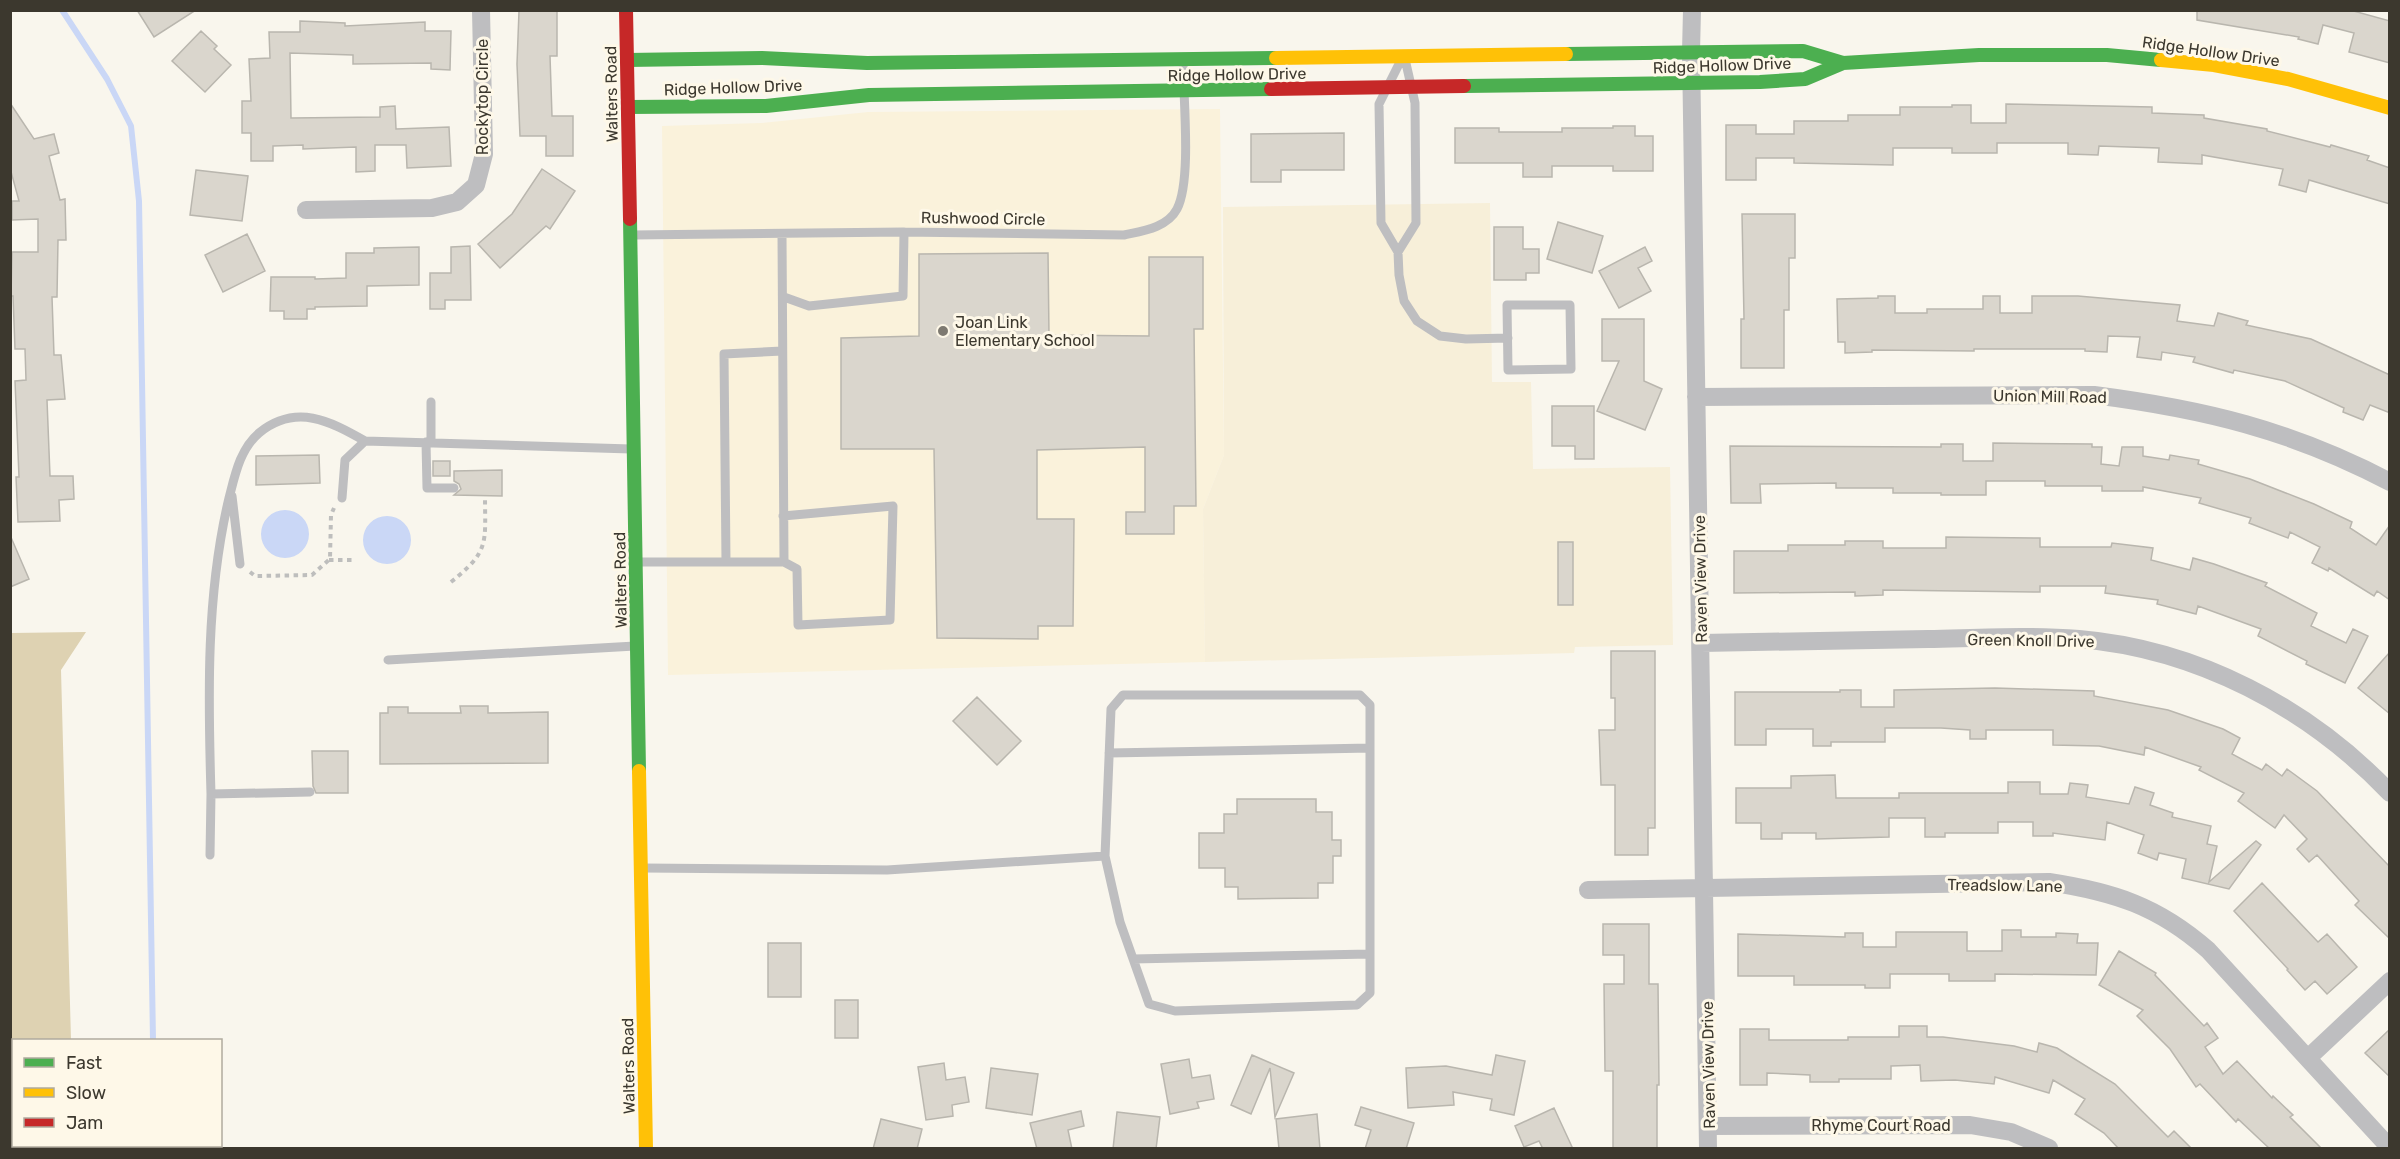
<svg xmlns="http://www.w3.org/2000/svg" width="2400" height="1159" viewBox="0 0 2400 1159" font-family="Rubik,sans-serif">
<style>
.built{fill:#faf2db}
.green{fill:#f7efd9}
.forest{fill:#ded2b2}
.water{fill:#cad7f6}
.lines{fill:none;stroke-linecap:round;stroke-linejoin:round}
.stream{stroke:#cad7f6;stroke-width:6}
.building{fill:#dad6cd;stroke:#b9b6ae;stroke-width:1.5}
.path{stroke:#bebebd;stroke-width:4;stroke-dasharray:4.5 4.5;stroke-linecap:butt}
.lane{stroke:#bebec0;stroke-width:9}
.street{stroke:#bebec0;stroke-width:18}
.fast{stroke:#4caf50;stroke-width:14}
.slow{stroke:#ffc107;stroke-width:14}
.jam{stroke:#c62828;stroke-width:14}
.poi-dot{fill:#7e7a71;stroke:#fef8e8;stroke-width:2}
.labels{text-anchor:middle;stroke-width:6;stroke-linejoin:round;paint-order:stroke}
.street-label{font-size:16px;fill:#3c382e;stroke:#fef8e8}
.poi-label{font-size:16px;fill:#3c382e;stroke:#fef8e8;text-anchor:start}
</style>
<rect width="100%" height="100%" fill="#f9f6ed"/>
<path class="built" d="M1220 109 1224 455 1203 509 1205 662 668 675 662 126 761 123 868 112Z"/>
<path class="green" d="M1490 203 1492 382H1531L1533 469 1670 467 1673 645 1575 647 1574 653 1205 662 1203 509 1224 455 1223 207Z"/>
<path class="forest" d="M86 632 61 670 71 1040H14V1146H74V1148H11V633Z"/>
<path class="water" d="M261 534a24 24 0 1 1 48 0a24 24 0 1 1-48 0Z
M363 540a24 24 0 1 1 48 0a24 24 0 1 1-48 0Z"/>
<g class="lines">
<path class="stream" d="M62 10 107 79 131 126 139 201 153 1040
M154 1146V1148"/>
</g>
<path class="building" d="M137 10H196L154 37Z
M2197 10H2350L2390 21V63L2349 52 2354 33 2323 25 2318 44 2298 39 2299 37 2197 20Z
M519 11H557V56H550L552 116H573V156H546V136H520L517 64Z
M300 21 345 23V26L425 22V31H451L450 70 431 69V63L353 64V55L290 53 291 118 380 117V107L395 106 396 129 449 127 451 166 407 168 406 145H375V171L356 172V147L303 149V145L273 146V161H251V133H242V101H251L249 59 270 58 269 32H300Z
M201 31 217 46 214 49 231 65 205 92 172 61Z
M10 103 34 139 54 134 59 153 49 156 60 200 65 199 66 240H58L57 297H52L54 355H61L65 399 47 400 50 476H73L74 499 59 500 60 521 18 522 16 477H19L15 381 26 380 25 349H15L13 296H11L12 252H38V219L12 220V201H19L10 168Z
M2006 104 2152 107V113L2204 115V118L2267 129V131L2330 147 2331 145 2369 156 2367 160 2390 168V204L2309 180 2306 192 2279 185 2283 169 2202 155V164L2158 162 2159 148 2099 146 2098 155 2068 154V143H1997V153H1952V148H1893V165L1794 163V158H1756V180H1726V125H1756V134H1794V121H1848V115H1900V107H1952V105H1971V123H2006Z
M1613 126H1635V136H1653V171H1613V166H1552V177H1523V163H1455V128H1499V132H1562V128H1613Z
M1344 133V170H1281V182H1251V134Z
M542 169 575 191 550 229 546 226 500 268 478 244 512 214Z
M196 170 248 176 242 221 190 215Z
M1742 214H1795V258H1789V310H1784V368H1741V319H1744Z
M1558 222 1603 236 1592 273 1547 259Z
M1494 227H1523V249H1539V273H1526V280H1494Z
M247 234 265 271 223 292 205 255Z
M470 246 471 300H445V309H430V273H451V247Z
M419 247V285L367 286V306L315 307V309H307V319H284V311H270L271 277H315V279L346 278V253H374V248Z
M1645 247 1652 261 1638 268 1651 291 1619 308 1599 271Z
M1048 253 1049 335 1149 336V257H1203V329H1194L1196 506H1174V534H1126V512H1145V447L1037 450V519H1074L1073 626H1038V639L937 638 934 449H841V338L919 336V254Z
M1878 296H1895V313H1927V309H1983V296H2000V313H2032V296H2078L2180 305 2177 321 2214 326 2218 313 2248 321 2246 325 2311 339 2390 375V413L2370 405 2363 420 2343 412 2344 408 2285 381 2234 370 2233 373 2193 362 2195 357 2162 352 2161 360 2137 357 2140 337 2108 336 2107 352 2085 351V349H1974V351L1872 350V352L1845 353V342H1838L1837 299 1878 298Z
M1602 319H1644V381L1662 389 1645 430 1597 411 1619 361H1602Z
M1552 406H1594V459H1575V446H1552Z
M1993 443 2092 444V447H2102L2101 464 2119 466 2122 447H2143V456L2169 460 2170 455 2199 460 2198 464 2250 479 2314 504 2352 522 2350 528 2376 545 2390 525V600L2377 591 2374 596 2329 568 2328 571 2312 563 2320 547 2290 532 2288 538 2249 523 2251 518 2199 503 2201 498 2143 487V491H2102V486H2045V481H1986V495H1941V493H1893V488H1836V483L1760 484 1761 503H1731L1730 446 1941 447V444H1963V461H1993Z
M319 455 320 483 256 485V456Z
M433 461H450V476H433Z
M502 470V496L454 495 461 489 459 484 454 481V471Z
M10 535 29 579 10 587Z
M1946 537 2040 538V547H2111L2112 543 2153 548 2151 560 2190 570 2193 558 2214 564 2267 583 2265 586 2317 613 2311 626 2346 643 2353 629 2368 636 2345 683 2306 664 2307 661 2258 636 2261 629 2198 606 2196 614 2157 604 2158 600 2105 593 2106 586H2040V592L1883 590V595L1855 596V592L1734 593V551H1788V545H1845V541H1883V548H1946Z
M1558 542H1573V605H1558Z
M1611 651H1655V828H1648V855H1615V785H1601L1599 730H1615V698H1611Z
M2390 652V714L2358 688Z
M1995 688 2094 691V696L2168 710 2223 729 2240 738 2232 754 2262 770 2266 764 2282 776 2287 769 2317 791 2390 867V939L2355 905 2359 901 2317 855 2309 862 2297 849 2307 839 2284 815 2275 828 2238 801 2244 793 2199 770 2201 767 2145 747 2144 755 2099 746 2053 745V730H1986V739H1970V730L1941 728H1885V742H1831V746H1813V729H1766V745H1735V692H1840V690H1861V707H1894V690Z
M977 697 1021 741 997 765 953 721Z
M460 706H488V713L548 712V763L380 764V713H388V707H408V713H461Z
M312 751H348V793H316L313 786Z
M1835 775 1836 798H1899V793H2008V782H2040V794H2068L2070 783 2088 785 2086 797 2129 804 2135 787 2154 793 2150 805 2173 813 2172 817 2211 826 2207 844 2217 846 2209 882 2256 841 2261 845 2229 889 2182 878 2186 859 2159 853 2157 860 2138 853 2144 835 2107 822 2105 840 2053 833V836H2033V822H1998V833H1945V837H1925V818H1889V837L1816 839V833H1782V839H1761V823H1736V788H1791V776Z
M1237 799H1316V812H1332V840H1341V856H1333V883H1318V898L1238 899V887H1225V868H1199V833H1224V814H1237Z
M2262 883 2318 942 2327 934 2357 967 2327 994 2315 981 2305 990 2287 970 2288 969 2234 911Z
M1603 924H1649V984H1658L1659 1085H1657V1149H1613V1071H1605L1604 984H1624V955H1603Z
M2002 930H2021V937H2056V933L2078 934 2077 943H2098L2096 975 1995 974V981H1949V974H1890V988H1865V985H1794V976H1738V934L1845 937V933H1863V947H1896V932H1967V951H2002Z
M768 943H801V997H768Z
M2119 951 2156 973 2155 975 2204 1026 2207 1023 2218 1038 2205 1047 2223 1074 2237 1061 2272 1098 2273 1096 2293 1115 2290 1117 2322 1149H2270L2238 1119 2236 1122 2200 1084 2196 1087 2170 1049 2137 1016 2143 1010 2099 985Z
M835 1000H858V1038H835Z
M1899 1026H1927V1037H1943L2014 1046 2037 1052 2039 1043 2057 1048 2115 1084 2168 1137 2174 1131 2192 1149H2119L2104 1133 2075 1114 2085 1099 2053 1080 2049 1093 1995 1077 1994 1084 1955 1080 1921 1081 1920 1065 1891 1066V1079H1839V1082H1810V1075L1767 1073V1085H1740V1029H1769V1040H1848V1037H1899Z
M2390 1029V1077L2365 1053Z
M1252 1055 1294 1073 1275 1117 1270 1068 1251 1114 1231 1105Z
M1496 1055 1525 1061 1514 1115 1490 1110 1492 1099 1453 1092 1454 1105 1408 1108 1406 1068 1446 1066 1492 1075Z
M1189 1059 1192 1078 1210 1075 1214 1099 1197 1102 1199 1108 1170 1114 1161 1064Z
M944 1063 946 1080 965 1077 969 1102 952 1105 953 1116 926 1120 918 1067Z
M991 1068 1038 1074 1032 1115 986 1108Z
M1361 1107 1414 1123 1406 1149H1365L1371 1130 1355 1125Z
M1554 1108 1573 1149H1543L1539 1141 1524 1147 1515 1126Z
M1081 1111 1084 1126 1068 1130 1072 1149H1037L1030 1123Z
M1117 1112 1160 1117 1156 1149H1113Z
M1317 1114 1320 1149H1279L1276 1119Z
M881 1119 922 1129 917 1149H873Z"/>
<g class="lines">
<path class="path" d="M329 560H352
M250 572 255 576 312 575 330 559 331 515 334 508
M451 582C490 551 485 543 485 496"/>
<path class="lane" d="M1401 60 1379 104 1381 223 1398 252 1399 275 1404 301 1417 321 1440 336 1466 339 1508 338
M782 234 784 562
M633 235 904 232 1124 235C1142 231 1167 228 1177 209 1192 180 1183 96 1183 60
M1398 252 1416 223 1415 103 1405 59
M784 297 809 306 903 296 904 232
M1507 305H1570L1571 369 1508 370Z
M431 402V442
M426 442 427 488H454
M232 496 240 564
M342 498 345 460 365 441
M639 562H784L797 569 798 625 890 620 893 506 783 516
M726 562 724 354 782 351
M388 660 635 646
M1109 753 1370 748
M310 792 211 794C208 695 206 594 229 498 235 475 240 449 259 433 296 403 330 421 365 441L631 449
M210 855 211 794
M643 868 887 870 1105 856 1120 922 1149 1004 1175 1011 1357 1005 1370 993V705L1360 695H1123L1111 709 1105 856
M1133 959 1370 954"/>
<path class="street" d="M1692 10 1691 52 1708 1148
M306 210 432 208 457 202 476 185 484 154 481 10
M1696 397 2094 395C2203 409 2291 430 2390 482
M1701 643C1777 642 1853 641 1928 639 1978 638 2029 635 2079 639 2197 649 2308 707 2390 793
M1588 890 2049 882C2114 892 2158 906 2208 950L2390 1148
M2308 1058 2390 981
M1708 1126 1970 1125 2011 1132 2049 1148"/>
<path class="fast" d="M1566 54 1803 51 1843 63
M627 60 762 58 867 63 1276 58
M1464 86 1760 82 1805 79 1843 63 1979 55H2107L2161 60
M628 107 766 106 869 95 1271 89
M630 219 639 771"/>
<path class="slow" d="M1276 58 1566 54
M2161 60 2214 65 2288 79 2390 108
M639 771 646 1148"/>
<path class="jam" d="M626 10 630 219
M1271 89 1464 86"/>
</g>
<circle class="poi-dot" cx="943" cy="331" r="6"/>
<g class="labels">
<g class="street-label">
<text transform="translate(2211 51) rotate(8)" y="6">Ridge Hollow Drive</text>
<text transform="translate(1722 65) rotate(-2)" y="6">Ridge Hollow Drive</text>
<text transform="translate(1237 74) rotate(-1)" y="6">Ridge Hollow Drive</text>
<text transform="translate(733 87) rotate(-2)" y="6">Ridge Hollow Drive</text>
<text transform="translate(611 94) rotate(-91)" y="6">Walters Road</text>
<text transform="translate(482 97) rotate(-90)" y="6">Rockytop Circle</text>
<text transform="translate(983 218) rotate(1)" y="6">Rushwood Circle</text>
<text transform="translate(2050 396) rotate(1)" y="6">Union Mill Road</text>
<text transform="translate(1700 579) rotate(-91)" y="6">Raven View Drive</text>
<text transform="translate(620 580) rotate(-91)" y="6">Walters Road</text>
<text transform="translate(2031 640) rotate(1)" y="6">Green Knoll Drive</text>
<text transform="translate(2005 885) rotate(1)" y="6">Treadslow Lane</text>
<text transform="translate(1708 1065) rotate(-91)" y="6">Raven View Drive</text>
<text transform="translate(628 1066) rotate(-91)" y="6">Walters Road</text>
<text x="1881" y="1131">Rhyme Court Road</text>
</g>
<g class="poi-label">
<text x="955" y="328">Joan Link<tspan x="955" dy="18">Elementary School</tspan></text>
</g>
</g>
<rect width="2400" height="1159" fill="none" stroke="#3c382e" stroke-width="24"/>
<rect x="12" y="1039" width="210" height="108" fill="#fef8e8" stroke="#b0ab9e" stroke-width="1.5"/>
<rect x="24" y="1058" width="30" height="9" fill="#4caf50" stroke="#b0ab9e" stroke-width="1.5"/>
<text x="66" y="1069" font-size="18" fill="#3c382e">Fast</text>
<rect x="24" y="1088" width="30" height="9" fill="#ffc107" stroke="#b0ab9e" stroke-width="1.5"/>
<text x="66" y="1099" font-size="18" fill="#3c382e">Slow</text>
<rect x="24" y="1118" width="30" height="9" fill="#c62828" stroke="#b0ab9e" stroke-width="1.5"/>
<text x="66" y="1129" font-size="18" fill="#3c382e">Jam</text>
</svg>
